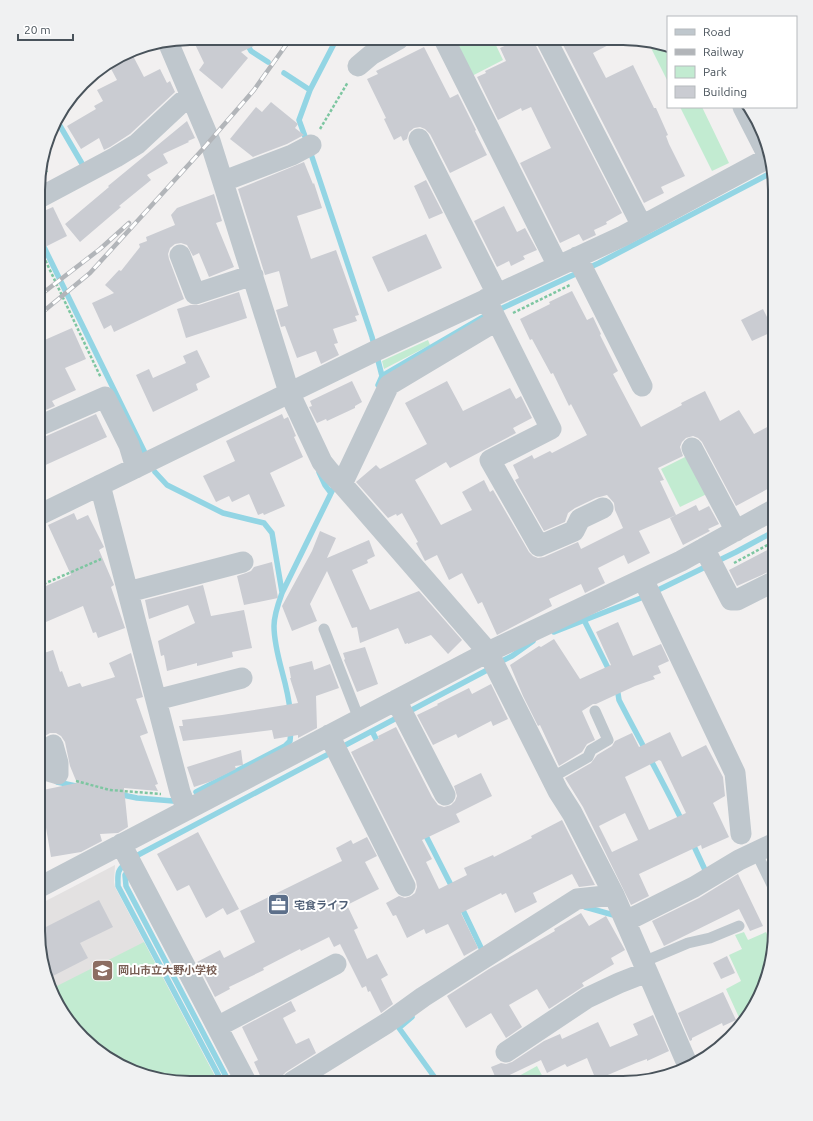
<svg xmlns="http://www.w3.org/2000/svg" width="813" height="1121" viewBox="0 0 813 1121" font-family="Ubuntu,'Noto Sans JP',sans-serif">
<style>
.education{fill:#e3e1e1}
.green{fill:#c2ebd1}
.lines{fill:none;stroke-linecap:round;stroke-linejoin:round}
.stream{stroke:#93d5e4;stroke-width:5.5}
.building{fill:#caccd2;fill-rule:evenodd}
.path{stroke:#7dc6a1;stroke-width:2.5;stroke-dasharray:3 2;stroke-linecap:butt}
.lane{stroke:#bfc7cd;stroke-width:11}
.street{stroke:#bfc7cd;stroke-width:21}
.rail-casing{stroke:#b2b5b9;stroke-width:4.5}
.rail{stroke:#fff;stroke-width:3;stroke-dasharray:9;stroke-linecap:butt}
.labels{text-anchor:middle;stroke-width:4;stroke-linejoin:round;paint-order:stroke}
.service-label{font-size:11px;font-weight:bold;fill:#4e5e75;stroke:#fff;text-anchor:start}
.education-label{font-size:11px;font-weight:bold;fill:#785e54;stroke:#fff;text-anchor:start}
.rim{fill:none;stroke:#49535b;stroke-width:2}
</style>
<rect width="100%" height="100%" fill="#f2f0f0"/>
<path class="education" d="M115 865 114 882 115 887 218 1082H170L105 1057 75 1031 54 998 38 932V905Z"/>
<path class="green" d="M449 39H493L503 60 468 78Z
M647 40 668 46V82Z
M680 107H702L729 163 712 171Z
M428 340 430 345 384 369 382 361Z
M691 454 711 492 680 507 661 469Z
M744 932 748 940 766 932 773 948 767 980 749 1016 742 1024 726 989 741 981 729 955 742 949 735 935Z
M144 942 218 1082H170L105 1057 75 1031 54 998 51 989Z
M537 1066 546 1083H506Z"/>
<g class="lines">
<path class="stream" d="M246 42 251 51 268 62
M284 73 310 90
M56 119 84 167
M307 142 299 120 310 90 337 38
M310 151 372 337 382 376
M41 241 145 453
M496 311 599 263 771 173
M378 385 382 376 485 316
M155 472 167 485 223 513 264 523 272 533 282 592
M319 472 325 485 331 493
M654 592 736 552 775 531
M584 620 610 672
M554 632 646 596
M498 663 512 656 533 641
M617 687 619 700C640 741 663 781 683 823
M290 711C288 682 274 655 274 626 274 615 278 604 282 593L336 483
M372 731 379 745
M57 782 76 786
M196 792 285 746 290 741 291 730
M118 794 137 798 173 801
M424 832 453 889
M692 842 706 872
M135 860 138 855 491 668
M127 863C116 870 118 875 118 886L222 1082
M129 869 125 875 126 886 229 1082
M461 906 484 954
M585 907 617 916
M412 1017 399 1028 438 1082"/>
</g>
<path class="building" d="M192 38H271L241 52 248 58 222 89 199 70 204 63Z
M520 39H534L535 44 622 213 606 222 607 224 594 230 596 235 583 241 579 234 560 243 520 163 551 148 531 107 522 111 521 108 498 120 477 77 486 73 485 71 506 61 500 48Z
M560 39H620L593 53 606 78 633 65 654 108H656L668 135 666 136 669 144 685 176 661 187 664 193 644 203Z
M424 47 450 98 458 94 476 130 475 131 487 155 450 173 430 134 425 129 420 127 414 128 409 132 407 139 403 141 401 136 394 140 384 119 386 118 367 79 378 74 376 71Z
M131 52 144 77 160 69 167 83 170 81 175 92 130 134 110 147 104 150 99 138 81 149 67 126 96 109 94 106 103 101 97 90 117 80 109 65Z
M271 102 298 124 295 128 304 135 287 144 253 157 230 139 256 107 262 112Z
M187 121 195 138 188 141 189 142 163 154 168 163 147 175 151 180 119 206 121 207 80 242 65 224 109 187 108 186Z
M304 162 313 184 314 183 322 208 297 216 311 259 336 250 359 315 355 316 357 321 333 329 338 343 334 344 339 355 321 364 316 351 297 358 285 326 281 327 276 310 288 306 279 271 265 275 238 189Z
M426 180 443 213 429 219 414 186Z
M214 194 222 221 216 223 234 267 209 277 199 253 193 256 187 245 181 243 175 244 170 248 168 254 169 259 184 299 114 332 111 325 104 329 92 303 114 293 105 285 119 270 121 271 140 247 139 244 147 241 146 237 175 225 171 215 177 208Z
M504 206 517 232 525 228 537 250 523 256 525 259 511 266 509 261 497 267 474 221Z
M53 207 67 236 39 250V213Z
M426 234 442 268 388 292 372 257Z
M572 291 587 320 593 317 601 334 600 335 618 371 613 374 641 427 682 405 681 403 705 391 720 421 739 410 754 434 775 423V485L736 506 702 442 698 438 693 436 686 438 682 442 680 447 683 456 658 468 664 480 660 481 676 515 639 531 650 553 628 564 624 555 598 568 605 583 585 593 581 584 549 599 552 606 497 635 482 602 478 604 462 573 449 580 437 555 425 561 416 543 418 542 402 513 397 516 396 514 388 518 356 482 376 465 380 469 427 444 405 403 447 381 463 411 510 388 516 399 521 396 532 418 513 428 516 433 450 468 446 462 415 480 441 525 472 510 462 492 484 480 490 492 493 490 529 552 533 556 538 558 544 557 578 542 581 549 623 528 615 510 614 503 607 495 596 498 575 508 568 513 565 522 544 531 515 480 519 478 513 465 532 455 534 459 550 451 552 453 587 435 571 404 569 406 553 373 551 374 532 339 530 340 520 319 550 304 549 302Z
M239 292 247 318 186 338 177 309 190 305H199Z
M763 309 774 331 752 341 741 320Z
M72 328 86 359 65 368 76 390 52 401 55 406 39 413V355L44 353 40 342Z
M197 350 210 377 196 384 198 390 153 412 136 375 149 369 153 378 186 363 183 356Z
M352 381 362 402 355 406V408L327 421 326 419 317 423 309 407 312 406 310 401Z
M96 414 107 437 39 468V438L44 437Z
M282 414 284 419 288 417 296 436 294 437 303 457 270 473 285 506 264 515 263 513 258 515 249 494 232 502 229 496 216 502 203 476 235 461 226 441Z
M696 505 699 511 709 506 719 524 708 529 710 531 683 545 670 518Z
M74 513 77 520 88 515 104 547 99 550 114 585 111 587 125 628 98 638 96 632 93 633 83 606 39 625V589L71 575 48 525Z
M320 531 336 538 327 558 369 540 375 556 367 560 368 563 352 570 370 610 419 591 462 640 448 654 431 635 408 644V643L405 644 398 628 360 643 357 627 352 628 327 571 310 604 317 621 292 631 282 606 312 551Z
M775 546V569L737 586 729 570Z
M272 562 278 598 244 605 237 576 246 573 251 571 254 567Z
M203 585 211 616 244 610 252 648 232 652 233 657 197 666V663L167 671 164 655 161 656 158 641 195 623 188 605 149 619 145 600Z
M618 622 633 656 661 644 669 661 658 666 661 673 653 676 655 679 635 686 596 704H593L582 711 595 740 587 744 582 752 559 766 540 725 538 726 523 696 510 665 539 646 541 647 554 639 580 679 611 665 596 632Z
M365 647 378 684 357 692 344 660 345 659 343 653Z
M53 650 60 672 62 671 68 687 80 683 82 687 115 677 109 663 131 653 143 697 136 699 148 733 140 736 158 784 155 785 158 791 124 788 128 827 118 833 100 834 102 841 81 852 51 857 45 822 38 823V791L77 783 70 766 65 742 61 736 56 733H50L45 736 41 742 43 753 38 755V655Z
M312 661 314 670 330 664 339 688 316 696 317 728 298 738V735L274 739 272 730 183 741 179 726H183L182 720 222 715 298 703 290 678H291L289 667Z
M491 684 508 719 493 726 491 721 458 738 456 734 433 745 417 715 438 705 437 704 469 688 472 694Z
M396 727 432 797 438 805 444 807 451 805 455 801 457 796 454 786 481 773 492 796 456 814 460 822 422 840 432 859 426 862 439 889 467 875 464 868 493 855 494 857 532 838 531 836 562 820 595 885 579 887 572 874 533 893 537 902 515 913 506 893 502 895 501 893 461 913 478 948 464 956 448 924 426 934 424 929 407 938 396 915 393 916 386 903 399 896 405 898 411 896 415 893 417 887 416 881 351 752 379 738 378 736Z
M670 732 682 757 706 745 723 777 725 796 713 803 729 837 702 849 701 845 639 874 649 896 631 905 583 807 565 778 591 763 597 755 612 746 615 741 632 733 639 747ZM659 760 661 761 686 813 649 830 625 777ZM625 813 638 840 612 852 599 826Z
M241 750 243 765 235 766 236 769 212 781 194 787 187 767Z
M198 832 239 909 227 915 223 908 206 918 189 885 177 891 157 854Z
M367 837 377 856 365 862 379 889 347 905 358 928 354 930 367 959 377 954 388 975 381 979 393 1004 381 1013 370 991 368 992 366 986 362 988 340 944 334 947 329 937 301 951 300 949 263 968 264 970 229 987 230 989 215 997 197 962 220 950 224 958 255 942 240 911 342 861 336 848 351 840 353 844Z
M738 874 763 926 750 931 739 909 664 946 652 921 699 898Z
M99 900 113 927 80 943 88 958 49 978 38 931Z
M581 913 589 926 606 916 625 950 611 958 614 964 582 983 584 986 549 1009 537 989 509 1005 522 1027 506 1038 491 1013 466 1028 447 996 489 969 555 931 554 929Z
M727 956 735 973 721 979 713 963Z
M723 992 736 1020 723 1026 722 1023 692 1038V1040L690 1041 678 1013Z
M291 1001 296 1011 283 1018 296 1044 309 1038 316 1053 286 1072 281 1077 270 1082H263L254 1062 258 1060 242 1027Z
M653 1015 669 1051 647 1061V1059L636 1063 596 1080 587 1058 567 1067 565 1064 547 1073 541 1060 497 1081 491 1067 501 1063 506 1064 512 1062 544 1041 560 1034 562 1039 598 1022 610 1047 638 1035 633 1024Z"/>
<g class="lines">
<path class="path" d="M320 129 348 82
M42 162 47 172
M39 247 101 378
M513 313 570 285
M734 563 775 541
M39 586 101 559
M76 781 110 790 161 794"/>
<path class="lane" d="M324 629 359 719
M551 778 588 757 591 750 608 740 595 711
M756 852 775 891
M643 962 688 943 710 938 739 926"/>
<path class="street" d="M444 39 558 266
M546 39 642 226
M168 42 210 141 289 392 322 462 330 472 342 484 488 652 558 791 572 813 614 895 689 1068
M358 66 371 55 399 39
M743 107 767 154
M419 139 497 294
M224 181 292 155 311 145
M39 198 116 157 137 144 182 102 191 96
M180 255 195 294 253 275
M577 257 642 386
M486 299 551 429 490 460 539 546 574 531 580 519 603 508
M39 426 105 397 129 445 136 468
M692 448 736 531
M342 484 389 385 496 321
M100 485 180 792 187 810
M39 515 373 352 623 236 768 158
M704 548 731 600H737L775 581
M643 579 735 773 741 834
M128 592 243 562
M156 700 242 678
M396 700 445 795
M329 735 405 886
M38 768 58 774V763L53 745
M121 844 246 1082
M38 888 488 652 681 561 775 509
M626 921 694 887 739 860 775 843
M217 1027 336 964
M506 1052 587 998 619 983 647 972
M292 1082 387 1023 423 997 577 899 614 895"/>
<defs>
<path id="rail" d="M39 296 100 249 129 223
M39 315 90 273 202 150 254 90 291 38"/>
</defs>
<use href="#rail" class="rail-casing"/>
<use href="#rail" class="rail"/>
</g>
<defs>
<symbol id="office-square" viewBox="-11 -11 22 22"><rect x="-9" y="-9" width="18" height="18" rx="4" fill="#5c6f8a" stroke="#fff"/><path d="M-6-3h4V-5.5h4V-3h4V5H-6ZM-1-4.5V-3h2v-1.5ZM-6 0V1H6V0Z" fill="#fff"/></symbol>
<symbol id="school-square" viewBox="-11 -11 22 22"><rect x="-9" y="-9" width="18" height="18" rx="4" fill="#8d6e63" stroke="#fff"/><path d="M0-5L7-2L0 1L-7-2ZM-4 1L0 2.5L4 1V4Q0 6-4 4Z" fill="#fff"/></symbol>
</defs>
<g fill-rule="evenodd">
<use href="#office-square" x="266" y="892" width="25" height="25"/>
<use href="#school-square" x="90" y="958" width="25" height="25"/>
</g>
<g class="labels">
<g class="service-label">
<text x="294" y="909">宅食ライフ</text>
</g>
<g class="education-label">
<text x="118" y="974">岡山市立大野小学校</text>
</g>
</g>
<path d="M0 0H813V1121H0ZM190 45H623A145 145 0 0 1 768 190V931A145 145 0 0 1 623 1076H190A145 145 0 0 1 45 931V190A145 145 0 0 1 190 45Z" fill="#f0f1f2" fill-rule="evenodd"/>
<path class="rim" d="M190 45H623A145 145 0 0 1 768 190V931A145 145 0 0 1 623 1076H190A145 145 0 0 1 45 931V190A145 145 0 0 1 190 45Z"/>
<rect x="667" y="16" width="130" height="92" fill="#ffffff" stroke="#b6babd"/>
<rect x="675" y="29" width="20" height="6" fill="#bfc7cd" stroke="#b6babd"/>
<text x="703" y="36" font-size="12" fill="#49535b">Road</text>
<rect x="675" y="49" width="20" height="6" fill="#b2b5b9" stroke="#b6babd"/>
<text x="703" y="56" font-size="12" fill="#49535b">Railway</text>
<rect x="675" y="66" width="20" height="12" fill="#c2ebd1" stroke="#b6babd"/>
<text x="703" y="76" font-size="12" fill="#49535b">Park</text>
<rect x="675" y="86" width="20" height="12" fill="#caccd2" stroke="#b6babd"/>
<text x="703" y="96" font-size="12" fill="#49535b">Building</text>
<path d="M18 34v6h55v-6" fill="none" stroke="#49535b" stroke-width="2"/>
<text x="24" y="34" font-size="12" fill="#49535b" stroke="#ffffff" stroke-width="3" paint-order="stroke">20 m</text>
</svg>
